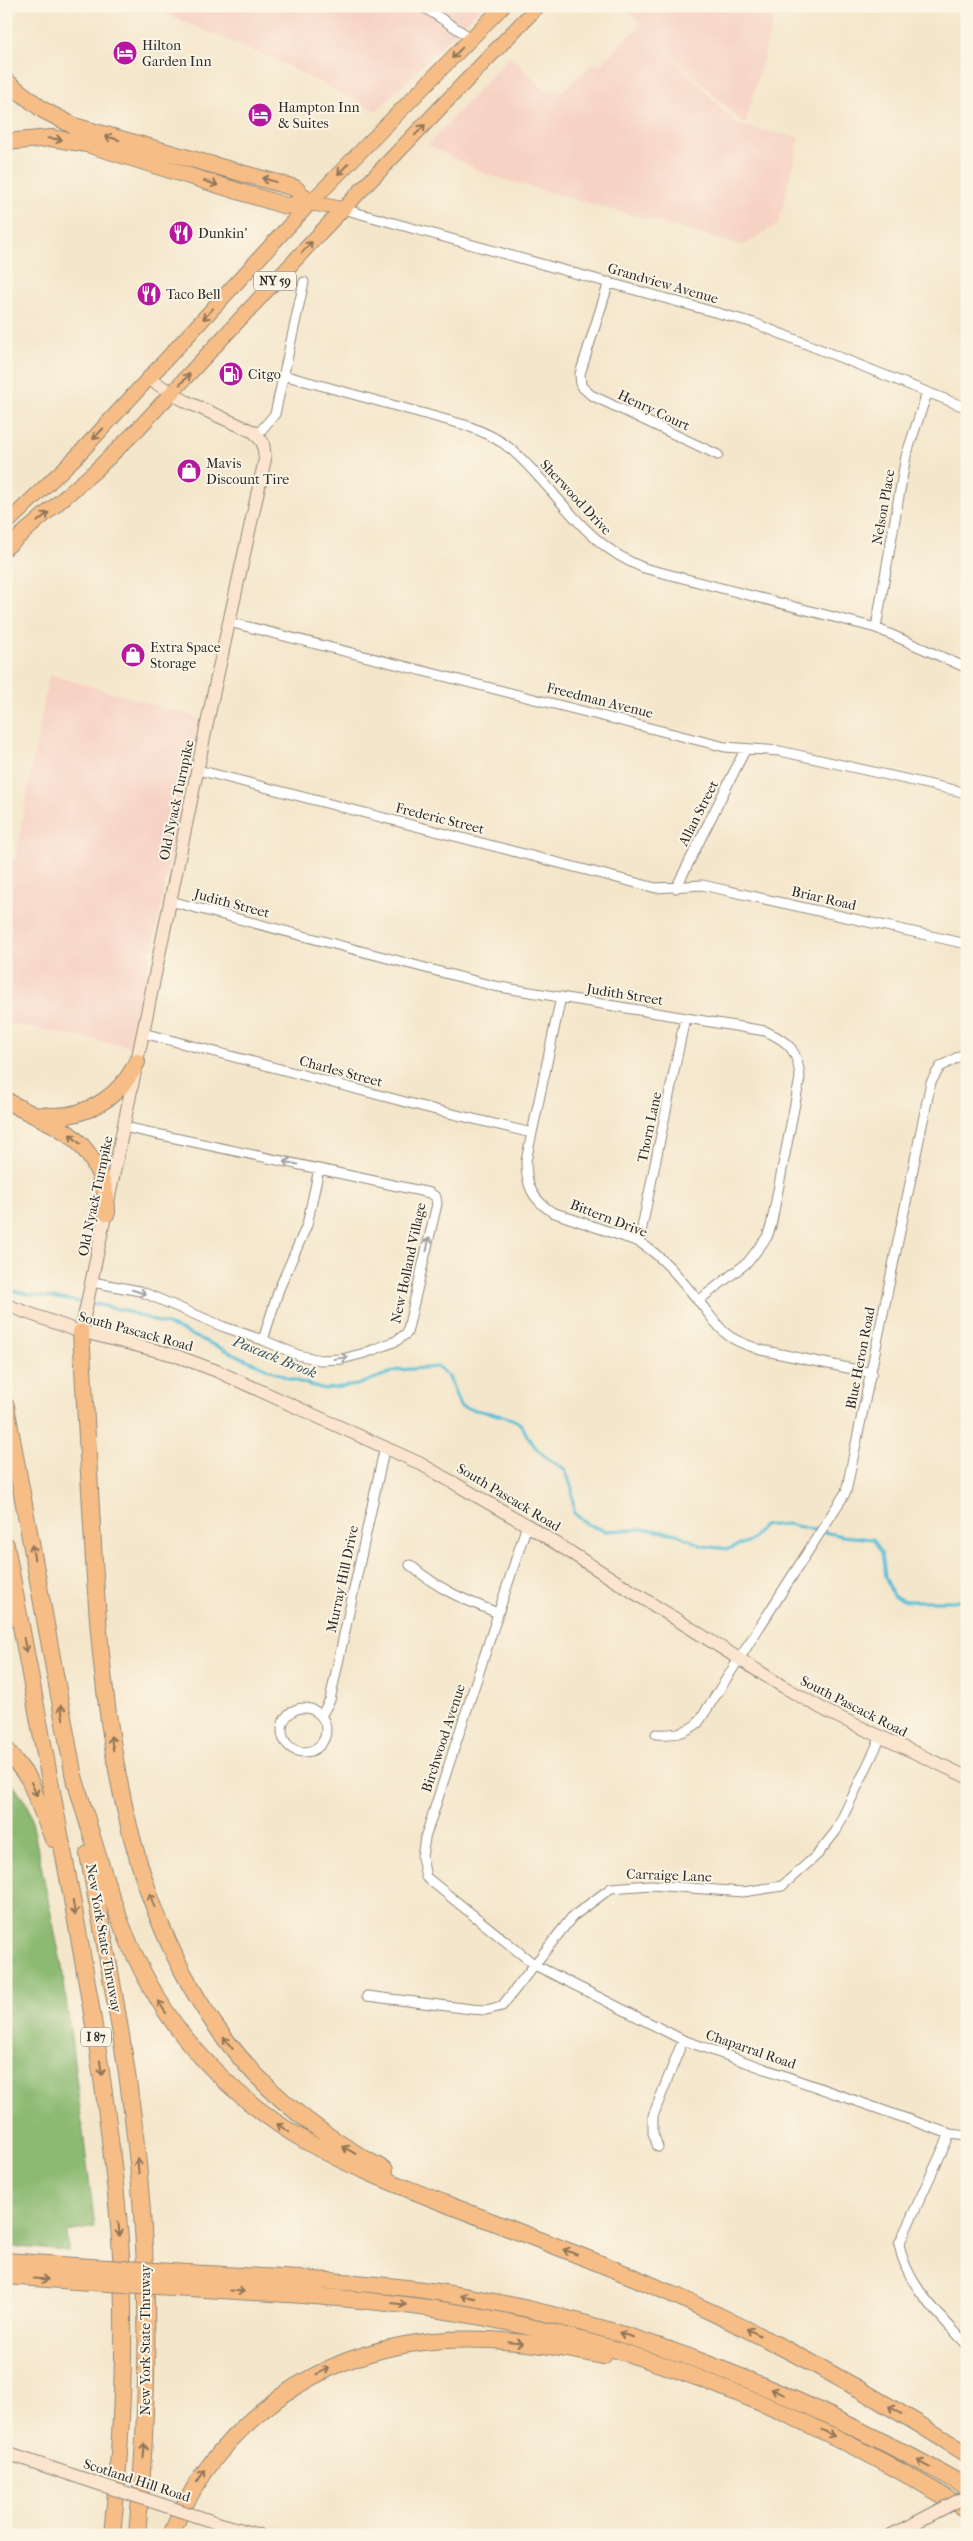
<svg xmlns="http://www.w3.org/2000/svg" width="973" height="2541" viewBox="0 0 973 2541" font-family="'IM FELL French Canon',serif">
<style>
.built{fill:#f6d2c4}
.forest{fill:#8cba72;stroke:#5c724e}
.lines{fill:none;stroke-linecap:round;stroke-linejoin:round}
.stream{stroke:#59bfd7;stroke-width:3}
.street-casing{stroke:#90887b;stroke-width:11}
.secondary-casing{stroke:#90887b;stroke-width:14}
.primary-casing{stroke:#90887b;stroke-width:16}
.highway-casing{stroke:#90887b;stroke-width:18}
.street{stroke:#fff;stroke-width:9}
.secondary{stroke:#fbe5cf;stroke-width:12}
.primary{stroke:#f6be86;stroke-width:14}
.highway{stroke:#f6be86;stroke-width:16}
.secondary-bridge-casing{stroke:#90887b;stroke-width:14;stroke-linecap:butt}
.highway-bridge-casing{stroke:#90887b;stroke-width:18;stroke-linecap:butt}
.secondary-bridge{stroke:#fbe5cf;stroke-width:12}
.highway-bridge{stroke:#f6be86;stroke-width:16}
.oneway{stroke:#907458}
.oneway2{stroke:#a0a0a0}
.labels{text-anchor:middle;stroke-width:4;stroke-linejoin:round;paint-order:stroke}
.shield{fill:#fcf5e5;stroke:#6a6863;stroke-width:1}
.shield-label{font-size:12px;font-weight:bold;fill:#2b2b2b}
.poi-label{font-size:14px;fill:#2b2b2b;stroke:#fcf5e5;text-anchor:start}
.street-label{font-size:14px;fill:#2b2b2b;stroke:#fcf5e5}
.water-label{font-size:15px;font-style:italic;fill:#39575f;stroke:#fcf5e5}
</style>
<rect width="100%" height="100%" fill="#fcf5e5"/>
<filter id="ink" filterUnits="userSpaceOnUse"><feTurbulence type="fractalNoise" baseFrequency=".02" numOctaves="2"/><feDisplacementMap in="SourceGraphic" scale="10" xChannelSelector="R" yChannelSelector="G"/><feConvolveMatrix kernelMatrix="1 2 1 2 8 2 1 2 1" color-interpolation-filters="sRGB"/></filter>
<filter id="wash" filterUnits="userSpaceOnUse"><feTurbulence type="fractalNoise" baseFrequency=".0096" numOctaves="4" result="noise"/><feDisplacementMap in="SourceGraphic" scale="20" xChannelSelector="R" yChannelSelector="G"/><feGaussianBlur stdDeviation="1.12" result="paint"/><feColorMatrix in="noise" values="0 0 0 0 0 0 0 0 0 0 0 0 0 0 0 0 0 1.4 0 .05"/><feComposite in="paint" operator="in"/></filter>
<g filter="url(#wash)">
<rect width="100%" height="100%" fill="#f4e6cb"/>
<path class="built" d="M146 6H482L376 111 273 59Z
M623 6H777L745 125 655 38 737 125 800 138 778 224 743 246 488 175 428 145 510 56 545 91 564 90 593 64 599 66 641 24Z
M49 674 199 718 132 1047 6 1023V861L15 860Z"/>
<path class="forest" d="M6 1775 29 1807 62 1967 95 2227 67 2232 68 2251 6 2246Z"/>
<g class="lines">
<path class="stream" d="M6 1289 31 1295 84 1302
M90 1303 123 1310 176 1328 290 1379 324 1389 357 1385 398 1370 438 1367 449 1377 460 1406C474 1411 511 1415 519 1423 524 1427 526 1435 530 1440 539 1453 551 1462 565 1469L572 1489 574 1513 587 1524 605 1531 645 1529 677 1534 703 1546 728 1549 752 1540 762 1526 787 1524 842 1536 873 1539 882 1553 885 1576 893 1596 906 1601H960L967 1603"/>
</g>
</g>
<g filter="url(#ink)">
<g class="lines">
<defs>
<path id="street" d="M422 6 471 38
M343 209 754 323 967 408
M609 282 580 374 581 386 591 395 718 455
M283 375 465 425C482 431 498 438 512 450 559 491 583 545 644 568L876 628 967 668
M257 435 275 414 304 282
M229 622 725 747 780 751 967 793
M876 628 906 456 927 393
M198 770 656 888 702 885 967 944
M676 888 745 750
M170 901 494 986 765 1031C790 1042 798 1051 800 1078L771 1226 767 1237 748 1262 698 1301
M561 997 526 1161C526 1185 532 1199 552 1212L639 1242C664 1257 682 1281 701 1304 710 1315 718 1328 729 1336 739 1343 750 1346 761 1350L872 1373
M143 1033 432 1109 532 1133
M639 1242 685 1018
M92 1282 140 1291 224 1327 263 1340 298 1355 320 1360 342 1359 365 1353 396 1341 407 1333 437 1204 436 1197 430 1193 124 1127
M263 1340 279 1289 307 1225 319 1169
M527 1525 425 1838 422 1857 426 1877 535 1965 683 2040 950 2134 967 2136
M410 1565C440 1590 462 1599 498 1613
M282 1730a22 22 0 1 1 44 0a22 22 0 1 1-44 0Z
M321 1716 330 1700 385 1446
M656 1734C673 1735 684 1734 698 1723L846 1492 931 1082 940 1067 967 1052
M367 1996 471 2009 486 2010 502 2006 572 1917 611 1888 651 1885 743 1892 782 1886 817 1855 836 1831 881 1737
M950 2134 899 2244C906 2285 940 2315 967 2345
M658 2147 653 2133V2116L683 2040"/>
<path id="secondary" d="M6 1305 72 1329 174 1355 217 1371 419 1463 527 1525 782 1686 830 1713 967 1777
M81 1332 210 709 265 459 263 443 254 432 187 402 149 379
M6 2453 81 2478
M214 2522 259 2535
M891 2535 917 2522"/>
<path id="primary" d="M310 203 343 209
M6 524 78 455 310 203 503 6
M6 548 95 471 138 429 322 231 538 6"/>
<path id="highway" d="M6 81 43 110 74 126 295 188 310 203
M6 142 51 138 87 144 286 206 310 203
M6 1100C22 1111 41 1117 58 1127 89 1144 107 1178 107 1213
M41 1115C82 1121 119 1099 137 1062
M81 1332C85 1397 88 1461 92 1526 101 1695 117 1895 223 2036 265 2093 323 2137 385 2170
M6 1406 75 1783
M6 1545C25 1649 45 1753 64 1856 88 1983 110 2110 120 2239 127 2337 122 2437 112 2535
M6 1749 29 1779 53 1839
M73 1773C101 1864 122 1957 182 2034 259 2131 343 2164 454 2207 518 2232 584 2256 647 2283 758 2331 865 2389 967 2454
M88 1854C105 1944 123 2035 134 2126 150 2262 150 2399 137 2535
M6 2261 75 2266
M188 2273C271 2278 355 2280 438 2292 626 2320 802 2394 967 2487
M6 2276 75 2281
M189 2288C271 2293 353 2297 435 2309 625 2337 803 2410 967 2510
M171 2535C210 2436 299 2364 404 2345 469 2333 539 2342 603 2356"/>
</defs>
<use href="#street" class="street-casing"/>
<use href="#secondary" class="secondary-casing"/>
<use href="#primary" class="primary-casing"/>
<use href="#highway" class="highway-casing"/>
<use href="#street" class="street"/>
<use href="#secondary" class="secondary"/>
<use href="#primary" class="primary"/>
<use href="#highway" class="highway"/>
<defs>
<path id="secondary-bridge" d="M81 2478 214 2522
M917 2522 967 2496"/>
<path id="highway-bridge" d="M75 2266 188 2273
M75 2281 189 2288"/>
</defs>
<use href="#secondary-bridge" class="secondary-bridge-casing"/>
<use href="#highway-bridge" class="highway-bridge-casing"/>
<use href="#secondary-bridge" class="secondary-bridge"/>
<use href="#highway-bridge" class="highway-bridge"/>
</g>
<defs><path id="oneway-shaft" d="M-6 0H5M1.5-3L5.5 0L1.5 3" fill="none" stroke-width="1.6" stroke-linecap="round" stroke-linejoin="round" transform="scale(1.25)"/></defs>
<g class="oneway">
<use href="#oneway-shaft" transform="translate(457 53) rotate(134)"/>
<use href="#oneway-shaft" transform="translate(420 130) rotate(-46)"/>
<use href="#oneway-shaft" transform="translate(112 138) rotate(-164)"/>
<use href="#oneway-shaft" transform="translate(55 139) rotate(5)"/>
<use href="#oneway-shaft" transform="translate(343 169) rotate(134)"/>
<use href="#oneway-shaft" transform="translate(269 180) rotate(-164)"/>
<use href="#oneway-shaft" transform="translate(211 183) rotate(18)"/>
<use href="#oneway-shaft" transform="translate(307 247) rotate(-47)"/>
<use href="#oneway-shaft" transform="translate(208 314) rotate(132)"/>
<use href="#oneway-shaft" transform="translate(185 379) rotate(-47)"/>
<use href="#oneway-shaft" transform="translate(98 434) rotate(133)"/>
<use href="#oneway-shaft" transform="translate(43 517) rotate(-40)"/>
<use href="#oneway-shaft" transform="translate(75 1139) rotate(-139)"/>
<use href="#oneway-shaft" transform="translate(33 1552) rotate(-100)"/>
<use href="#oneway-shaft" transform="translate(25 1645) rotate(79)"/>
<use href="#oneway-shaft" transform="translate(62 1712) rotate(-100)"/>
<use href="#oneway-shaft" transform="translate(112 1743) rotate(-100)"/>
<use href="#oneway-shaft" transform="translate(34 1789) rotate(66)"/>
<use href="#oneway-shaft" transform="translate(152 1900) rotate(-109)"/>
<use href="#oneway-shaft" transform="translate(74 1908) rotate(80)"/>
<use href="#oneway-shaft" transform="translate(162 2007) rotate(-124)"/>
<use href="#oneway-shaft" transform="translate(228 2043) rotate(-129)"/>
<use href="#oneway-shaft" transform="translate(101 2068) rotate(82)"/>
<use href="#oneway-shaft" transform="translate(283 2128) rotate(-145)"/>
<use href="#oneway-shaft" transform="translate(349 2150) rotate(-149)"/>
<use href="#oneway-shaft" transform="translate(138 2166) rotate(-95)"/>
<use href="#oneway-shaft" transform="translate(119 2229) rotate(85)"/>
<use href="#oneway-shaft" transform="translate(570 2252) rotate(-159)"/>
<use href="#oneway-shaft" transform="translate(41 2279) rotate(4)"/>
<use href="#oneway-shaft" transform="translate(237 2291) rotate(4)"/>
<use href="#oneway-shaft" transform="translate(468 2297) rotate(-170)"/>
<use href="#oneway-shaft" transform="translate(399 2304) rotate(7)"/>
<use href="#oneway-shaft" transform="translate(753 2332) rotate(-153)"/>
<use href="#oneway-shaft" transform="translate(626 2335) rotate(-163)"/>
<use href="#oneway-shaft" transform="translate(516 2343) rotate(5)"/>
<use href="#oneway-shaft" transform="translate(323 2371) rotate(-26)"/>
<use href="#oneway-shaft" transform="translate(778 2392) rotate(-156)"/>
<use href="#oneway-shaft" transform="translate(895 2410) rotate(-150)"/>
<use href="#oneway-shaft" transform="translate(828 2433) rotate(26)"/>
<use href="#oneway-shaft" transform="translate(144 2451) rotate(-86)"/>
<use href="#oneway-shaft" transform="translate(924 2464) rotate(-152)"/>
<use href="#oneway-shaft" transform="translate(201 2476) rotate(-56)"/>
</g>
<g class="oneway2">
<use href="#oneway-shaft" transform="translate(291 1163) rotate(-168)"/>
<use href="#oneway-shaft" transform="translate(428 1244) rotate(-78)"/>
<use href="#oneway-shaft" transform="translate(139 1292) rotate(17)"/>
<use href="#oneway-shaft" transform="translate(341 1358) rotate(-8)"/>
</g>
</g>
<defs>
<symbol id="hotel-disc" viewBox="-11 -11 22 22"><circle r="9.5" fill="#b5179e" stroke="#fcf5e5"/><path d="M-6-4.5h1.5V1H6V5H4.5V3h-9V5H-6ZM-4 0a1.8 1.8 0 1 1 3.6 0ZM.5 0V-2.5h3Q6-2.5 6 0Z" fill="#fff"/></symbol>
<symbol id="restaurant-disc" viewBox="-11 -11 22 22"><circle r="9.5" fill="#b5179e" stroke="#fcf5e5"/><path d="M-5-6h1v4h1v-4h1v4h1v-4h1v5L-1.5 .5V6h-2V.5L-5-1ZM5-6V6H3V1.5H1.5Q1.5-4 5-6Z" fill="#fff"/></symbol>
<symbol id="fuel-disc" viewBox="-11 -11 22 22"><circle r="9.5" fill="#b5179e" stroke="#fcf5e5"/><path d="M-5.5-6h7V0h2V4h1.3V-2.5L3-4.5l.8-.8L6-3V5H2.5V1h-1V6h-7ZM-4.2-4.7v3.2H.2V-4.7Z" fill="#fff"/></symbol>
<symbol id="shop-disc" viewBox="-11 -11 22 22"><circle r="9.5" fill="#b5179e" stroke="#fcf5e5"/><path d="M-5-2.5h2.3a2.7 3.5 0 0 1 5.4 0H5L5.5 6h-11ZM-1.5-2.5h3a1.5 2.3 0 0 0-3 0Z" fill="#fff"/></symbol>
</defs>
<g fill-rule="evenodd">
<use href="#hotel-disc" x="111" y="39" width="28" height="28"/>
<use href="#hotel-disc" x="246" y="101" width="28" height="28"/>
<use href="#restaurant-disc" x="167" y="219" width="28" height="28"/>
<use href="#restaurant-disc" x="135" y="280" width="28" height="28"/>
<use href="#fuel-disc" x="217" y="360" width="28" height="28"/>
<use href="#shop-disc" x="175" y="457" width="28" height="28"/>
<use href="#shop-disc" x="119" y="641" width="28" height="28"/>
</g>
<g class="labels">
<g class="shield">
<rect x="254" y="271.5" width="42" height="19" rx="4"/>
<rect x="81" y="2027.5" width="30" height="19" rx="4"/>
</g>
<g class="shield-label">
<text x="275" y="285">NY 59</text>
<text x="96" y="2041">I 87</text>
</g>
<g class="poi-label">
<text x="142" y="50">Hilton<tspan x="142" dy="16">Garden Inn</tspan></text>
<text x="278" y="112">Hampton Inn<tspan x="278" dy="16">&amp; Suites</tspan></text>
<text x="198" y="238">Dunkin'</text>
<text x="166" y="299">Taco Bell</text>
<text x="248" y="379">Citgo</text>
<text x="206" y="468">Mavis<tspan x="206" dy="16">Discount Tire</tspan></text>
<text x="150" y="652">Extra Space<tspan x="150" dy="16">Storage</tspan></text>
</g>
<g class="street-label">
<text transform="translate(663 283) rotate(16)" y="5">Grandview Avenue</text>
<text transform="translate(654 410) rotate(25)" y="5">Henry Court</text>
<text transform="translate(576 497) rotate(47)" y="5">Sherwood Drive</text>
<text transform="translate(883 507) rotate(-80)" y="5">Nelson Place</text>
<text transform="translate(600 700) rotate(14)" y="5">Freedman Avenue</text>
<text transform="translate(176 800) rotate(-78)" y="5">Old Nyack Turnpike</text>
<text transform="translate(698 813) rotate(-63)" y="5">Allan Street</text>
<text transform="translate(440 818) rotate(14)" y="5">Frederic Street</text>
<text transform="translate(824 898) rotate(13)" y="5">Briar Road</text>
<text transform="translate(232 903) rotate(15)" y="5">Judith Street</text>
<text transform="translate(625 994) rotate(9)" y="5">Judith Street</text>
<text transform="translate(341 1071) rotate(15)" y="5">Charles Street</text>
<text transform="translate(649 1127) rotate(-78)" y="5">Thorn Lane</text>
<text transform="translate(95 1196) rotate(-78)" y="5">Old Nyack Turnpike</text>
<text transform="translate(609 1218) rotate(21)" y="5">Bittern Drive</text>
<text transform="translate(408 1263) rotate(-78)" y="5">New Holland Village</text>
<text transform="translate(136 1331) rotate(15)" y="5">South Pascack Road</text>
<text transform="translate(860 1358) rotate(-79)" y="5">Blue Heron Road</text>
<text transform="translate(509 1497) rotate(31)" y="5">South Pascack Road</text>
<text transform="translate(342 1579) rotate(-78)" y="5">Murray Hill Drive</text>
<text transform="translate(854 1706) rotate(27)" y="5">South Pascack Road</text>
<text transform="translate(443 1738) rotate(-72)" y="5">Birchwood Avenue</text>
<text transform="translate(669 1875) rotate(2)" y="5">Carraige Lane</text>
<text transform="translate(104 1938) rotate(80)" y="5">New York State Thruway</text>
<text transform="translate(751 2049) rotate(19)" y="5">Chaparral Road</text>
<text transform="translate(145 2340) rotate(-90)" y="5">New York State Thruway</text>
<text transform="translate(137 2480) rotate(18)" y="5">Scotland Hill Road</text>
</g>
<g class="water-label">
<text transform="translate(275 1357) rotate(22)" y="5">Pascack Brook</text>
</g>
</g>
<rect width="973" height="2541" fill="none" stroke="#fcf5e5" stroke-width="25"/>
</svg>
